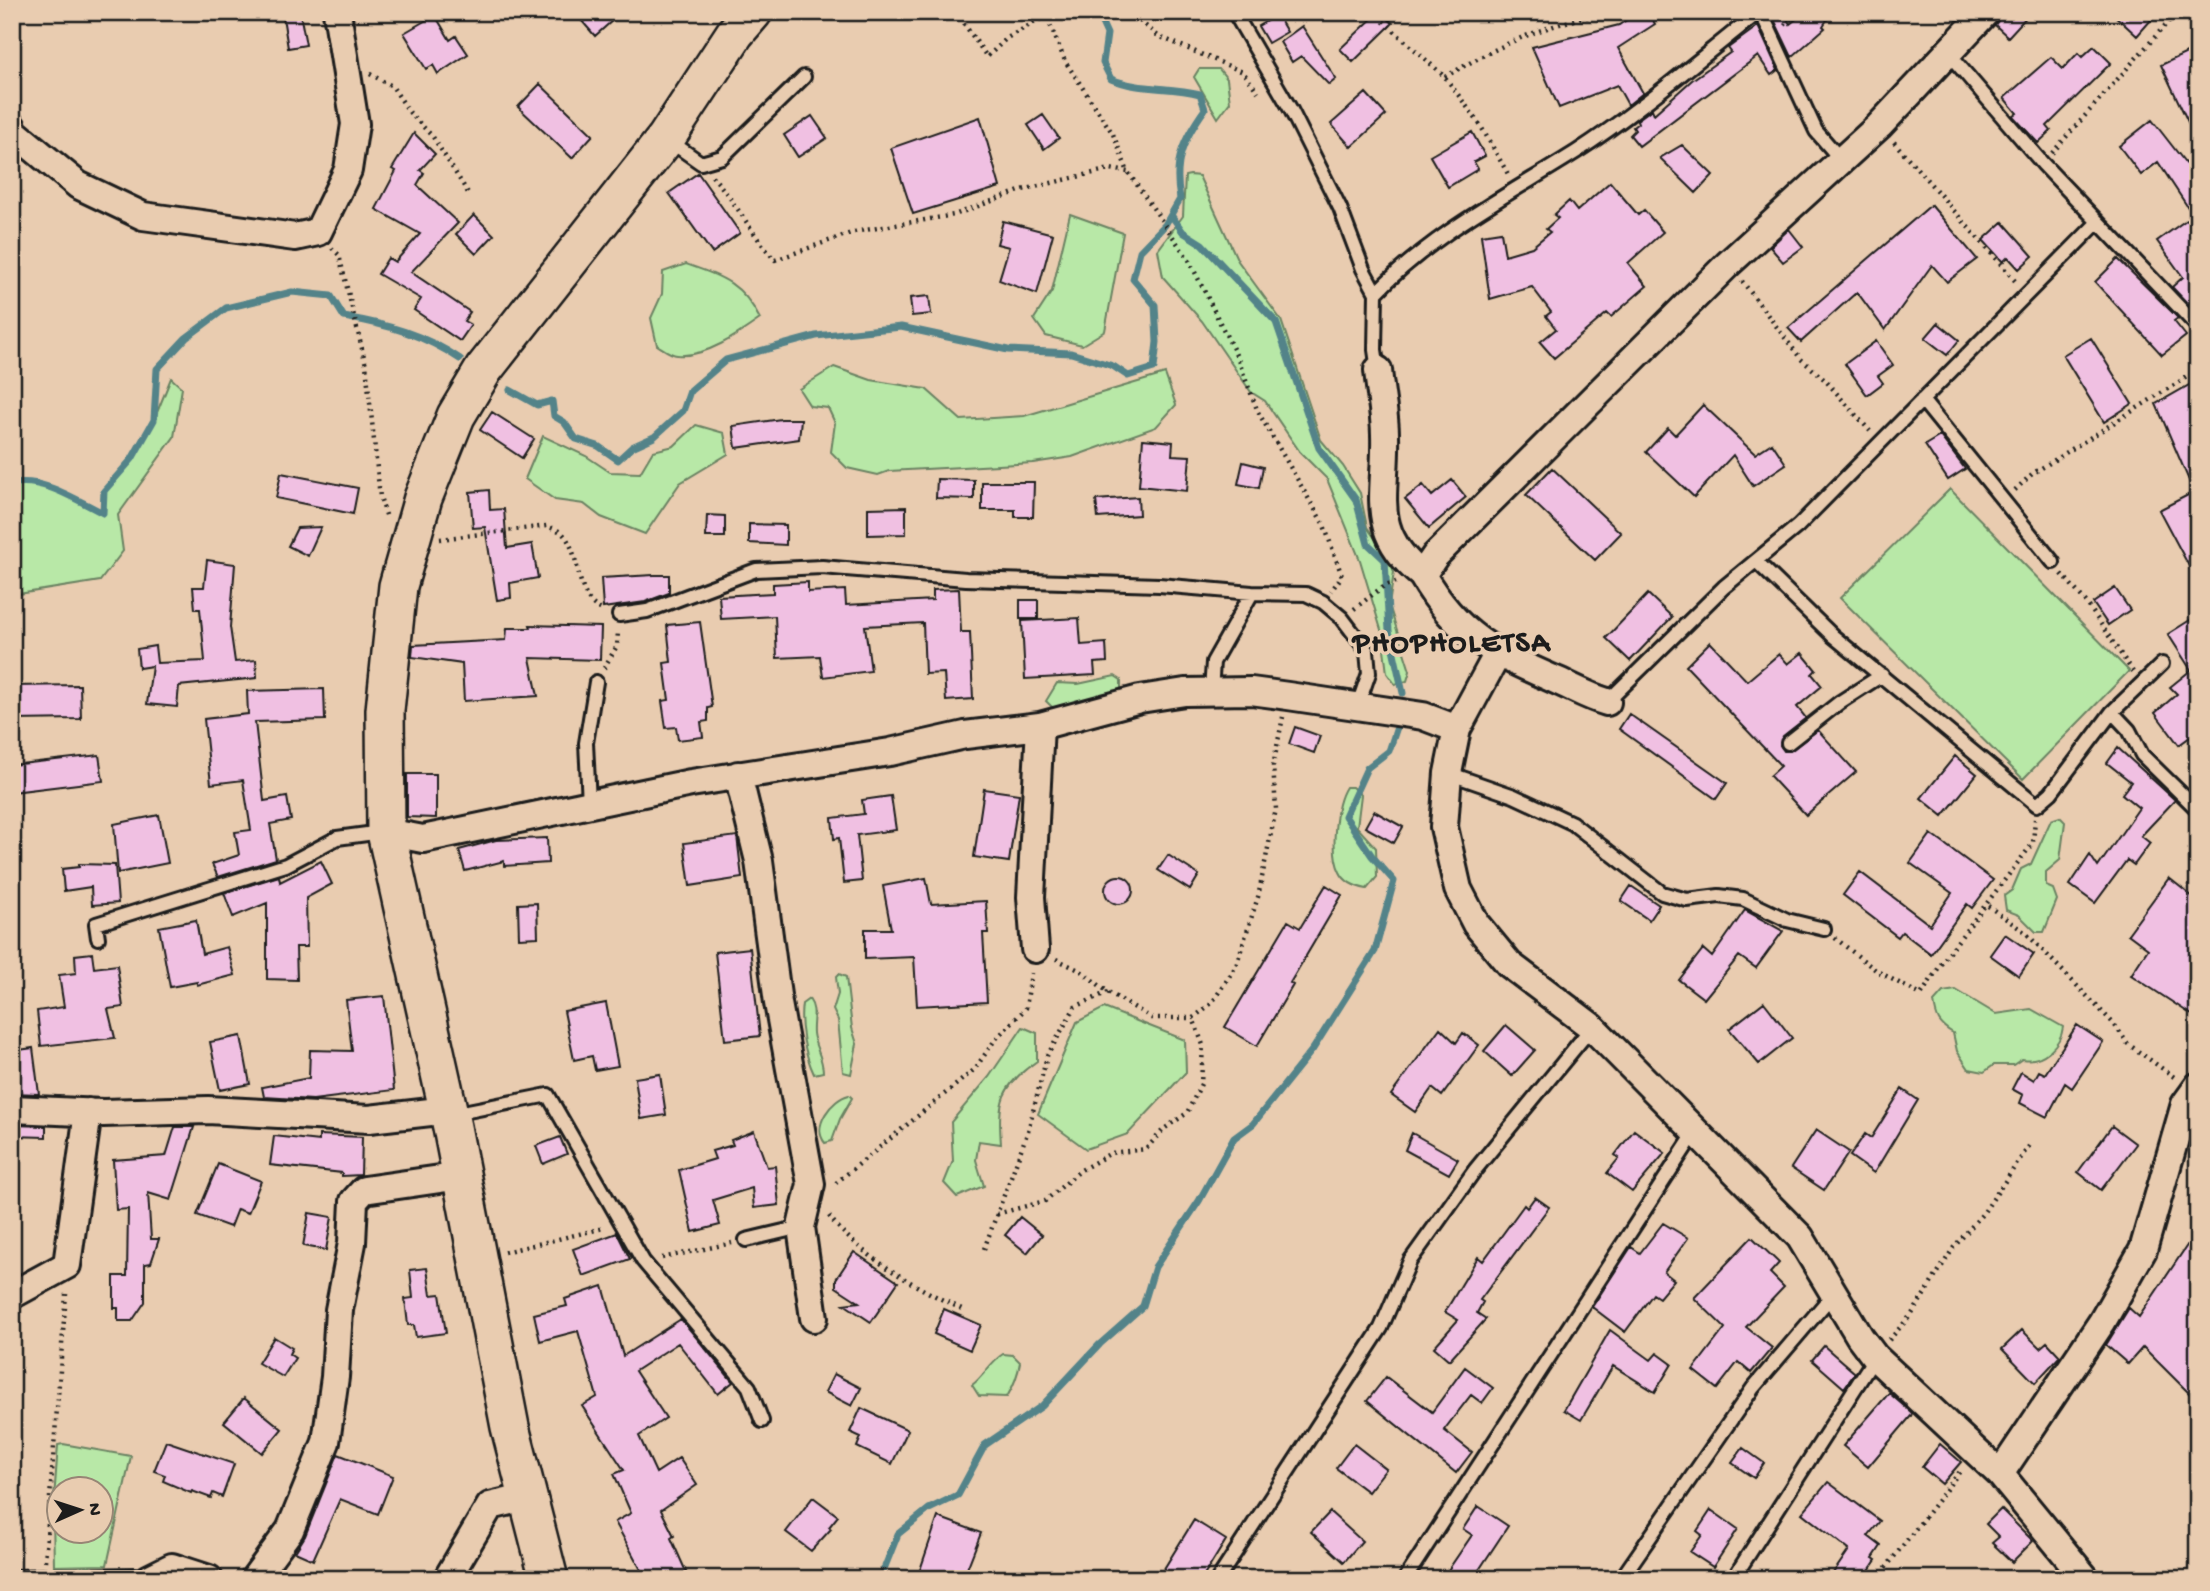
<svg xmlns="http://www.w3.org/2000/svg" width="2210" height="1591" viewBox="0 0 2210 1591" font-family="'Gochi Hand',sans-serif">
<style>
.green{fill:#b8e8a7;stroke:#6a8262;stroke-width:2;fill-rule:evenodd}
.lines{fill:none;stroke-linecap:round;stroke-linejoin:round}
.stream{stroke:#538389;stroke-width:7}
.building{fill:#f0c0e2;stroke:#1c1c1c;stroke-width:2}
.service-casing{stroke:#1c1c1c;stroke-width:18}
.minor-casing{stroke:#1c1c1c;stroke-width:32}
.secondary-casing{stroke:#1c1c1c;stroke-width:42}
.path{stroke:#1c1c1c;stroke-width:4.5;stroke-dasharray:2 5;stroke-linecap:butt}
.service{stroke:#e9ccb0;stroke-width:12}
.minor{stroke:#e9ccb0;stroke-width:26}
.secondary{stroke:#e9ccb0;stroke-width:37}
.labels{text-anchor:middle;stroke-width:7;stroke-linejoin:round;paint-order:stroke}
.district-label{font-size:30px;font-weight:bold;letter-spacing:2px;fill:#1c1c1c;stroke:#e9ccb0}
</style>
<rect width="100%" height="100%" fill="#e9ccb0"/>
<filter id="ink" filterUnits="userSpaceOnUse"><feTurbulence type="fractalNoise" baseFrequency=".0143" numOctaves="2"/><feDisplacementMap in="SourceGraphic" scale="14" xChannelSelector="R" yChannelSelector="G"/><feConvolveMatrix kernelMatrix="1 2 1 2 8 2 1 2 1" color-interpolation-filters="sRGB"/></filter>
<g filter="url(#ink)">
<path class="green" d="M1199 69H1219L1227 79 1230 102 1218 118 1194 77Z
M1190 175 1199 176 1238 261 1281 320 1321 440 1343 466 1360 493 1367 527 1389 558 1394 572 1389 605 1410 671 1407 681 1395 684 1387 673 1382 633 1360 560 1327 479 1300 452 1265 401 1251 392 1202 321 1163 277 1158 250 1183 216 1185 176Z
M1070 214 1123 233 1105 331 1082 345 1046 336 1034 319 1052 291Z
M686 264C723 277 742 283 760 319 739 334 705 358 677 355 671 355 662 348 657 345L651 318 662 294 663 272Z
M834 367 871 380 926 389 961 420 1024 416 1165 374 1176 405 1156 427 1072 457 1033 463 889 471 878 475 847 468 831 452 835 423 828 408 810 406 799 389Z
M171 378 182 388 174 437 118 515 123 551 100 581 12 595V484C42 476 77 501 103 513L104 491 132 459 154 420Z
M696 425 724 433 728 454 680 483 645 534 601 517 584 504 555 500 525 479 543 436 586 456 610 472 640 473 653 451 674 446Z
M1950 489 2129 671 2023 779 1840 598Z
M1115 676 1121 680V696L1056 711 1046 701 1057 683 1078 684Z
M1346 787H1352L1361 795 1357 827 1376 848 1377 877 1367 889C1356 887 1345 883 1340 872 1330 853 1335 804 1346 787Z
M2060 817 2065 822 2060 860 2046 872V886L2053 889 2057 900 2044 932H2036L2019 915 2006 910 2004 896 2012 890 2021 869 2031 864 2051 820Z
M839 974 846 977 852 1028 857 1044 851 1074 843 1072 838 1020 833 1010 838 994 836 977Z
M1956 990 1996 1014 2031 1009 2063 1027C2061 1045 2042 1063 2022 1059L2013 1065H1994L1984 1072 1969 1069 1957 1051 1953 1033C1939 1025 1936 1018 1934 1002L1943 992Z
M809 999C817 1010 812 1020 813 1033 814 1046 823 1057 823 1072L814 1074C805 1055 799 1025 802 1004Z
M1104 1008 1185 1040 1186 1072 1128 1134 1086 1149 1038 1114 1077 1022Z
M1023 1027 1037 1033V1061C1000 1087 998 1101 1001 1144L979 1141 976 1160 984 1186 957 1197 944 1183 953 1161 951 1122 989 1077Z
M849 1095 852 1098 840 1119 832 1141 825 1143C811 1126 832 1099 849 1095Z
M1003 1354 1013 1355 1020 1362C1018 1376 1014 1385 1007 1397L979 1396 972 1385C984 1376 990 1362 1003 1354Z
M63 1444 131 1456 107 1565 54 1566 53 1513 58 1445ZM60 1490H102V1532H60Z"/>
<g class="lines">
<path class="stream" d="M1171 215 1183 232 1202 244 1276 322 1319 448 1356 500 1368 544 1385 560 1389 631 1403 693
M510 390 537 405 552 401 554 416 564 422 576 439 598 446 618 460 632 447 654 437 683 411 690 391 726 360 816 336 901 327 1008 350 1071 353 1113 366 1128 376 1154 368 1157 342 1155 305 1133 279 1140 251 1165 225 1180 199C1173 161 1183 140 1205 109L1200 94C1169 86 1140 91 1111 79L1103 63 1107 34 1097 12
M12 484C41 476 78 501 103 513L104 491 132 459 154 420 157 369 186 338 226 308 292 292 331 296 344 317C386 324 425 335 460 359
M880 1579 898 1534 929 1509 958 1495 985 1445 1042 1406 1100 1344 1143 1306 1155 1267 1199 1201 1234 1138 1253 1124 1313 1049 1375 951 1394 881 1372 856 1345 816 1367 768 1389 751 1398 724"/>
</g>
<path class="building" d="M574 12H622L595 36Z
M1379 12 1393 23 1353 62 1340 49Z
M1638 12H1648L1655 24 1618 48 1643 93 1628 105 1617 85 1559 108 1532 47 1619 25Z
M1777 12H1783L1790 24 1805 12H1832L1823 26 1825 28 1792 57 1772 15Z
M2002 12H2031L2008 37 1995 25Z
M2111 12H2158L2137 36Z
M300 13 306 45 288 48 283 17Z
M435 15 450 40 456 36 468 54 438 74 433 65 426 69 404 33Z
M1277 15 1287 32 1268 43 1258 26Z
M1302 26 1336 79 1329 85 1301 56 1292 62 1280 42Z
M1758 26 1778 70 1771 75 1758 56 1639 146 1630 135 1635 130 1633 127 1638 123 1637 120 1652 109 1654 114 1692 80 1731 52 1728 48Z
M2094 46 2111 63 2047 126 2051 131 2038 143 2013 116 2017 113 2004 98 2051 57 2063 69 2078 53 2082 57Z
M2191 51 2198 64V143L2161 65Z
M540 84 593 135 572 158 518 107Z
M1366 93 1386 115 1351 147 1331 124Z
M1043 115 1059 138 1044 149 1028 125Z
M812 116 827 138 798 157 784 135Z
M980 117 1000 187 913 214 891 148Z
M2152 120 2198 179V301L2191 307 2172 287 2183 277 2157 241 2193 215 2158 162 2141 175 2119 146Z
M1472 132 1485 156 1474 162 1478 169 1448 187 1430 156Z
M414 133 435 154 420 170 424 173 417 185 458 223 411 272 470 312 464 321 471 325 460 341 414 310 421 299 378 274 388 258 395 262 420 234 376 209 396 171 392 169Z
M1682 145 1713 175 1696 193 1660 158Z
M698 173 740 233 712 253 669 193Z
M1610 182 1638 215 1644 210 1663 232 1628 263 1647 286 1611 317 1607 313 1554 358 1540 342 1556 329 1546 316 1551 312 1532 287 1490 299 1481 235 1501 232 1505 255 1532 247 1550 232 1546 229 1558 218 1554 215 1569 201 1577 211Z
M1931 205 1977 259 1947 282 1932 265 1885 330 1857 292 1801 342 1788 328Z
M474 215 494 235 476 254 456 234Z
M1003 221 1053 234 1037 294 999 280 1009 247 997 244Z
M2003 222 2033 256 2019 269 2008 257 2003 262 1983 240Z
M1789 229 1803 247 1783 262 1770 247Z
M2118 259 2178 318 2174 321 2186 336 2162 355 2095 282Z
M929 296 931 314 912 316 910 298Z
M1938 323 1959 340 1947 355 1925 338Z
M2091 338 2132 404 2104 422 2063 355Z
M1876 341 1893 365 1878 376 1883 383 1867 395 1845 364Z
M2198 380V583L2159 510 2194 492 2156 404Z
M1703 405 1755 454 1772 443 1786 464 1753 486 1733 455 1694 497 1646 452 1668 428 1675 435Z
M492 412 534 439 522 458 480 430Z
M781 419H801L799 439 736 448 733 426Z
M1940 436 1965 469 1948 480 1925 445Z
M1143 439 1173 442 1172 455 1190 456 1187 491 1139 486Z
M1243 462 1263 467 1259 488 1238 484Z
M1552 468 1621 533 1595 560 1526 495Z
M281 473 358 488 353 514 276 498Z
M937 479 974 480V499L936 498Z
M1452 480 1466 497 1429 528 1405 499 1423 485 1432 496Z
M982 482H1034L1033 517H1015V510H982Z
M489 490 490 510 504 509 507 548 532 544 538 578 510 583 511 598 497 600 485 527 473 528 470 492Z
M1138 497 1139 515 1098 518 1096 500Z
M906 507V534L868 535V508Z
M707 515 725 516V537H706Z
M749 524 786 525V545L749 543Z
M321 527 308 556 288 546 297 528Z
M207 560 235 564 230 627 235 662 256 660 257 678 179 686 177 707 147 704 152 666 139 668 137 649 155 646 157 663 205 661 200 609H195L193 587H204Z
M654 575H669V593L645 602 603 608 601 578Z
M808 582V592L845 590 846 605 933 600V590L959 589 961 632H970L973 699 946 701 944 673 925 674 923 623 865 626 871 671 823 677 820 656 777 658 775 616 721 619 719 596 773 593V584Z
M2115 588 2130 610 2108 625 2093 603Z
M1648 594 1672 617 1630 661 1606 638Z
M1020 600H1038V619H1020Z
M2198 615V731L2179 745 2155 713 2177 694 2170 687 2191 670 2168 634Z
M1079 618 1081 645 1106 643 1107 662 1094 663 1095 675 1025 679 1022 621Z
M700 622 712 707 708 708V721L701 722 703 737 678 740 676 727 666 728 662 701 669 700 664 663 671 662 667 625Z
M530 625 601 627 600 660 530 658 538 696 464 701 462 664 412 657 413 645 506 640 507 628H531Z
M1710 642 1747 681 1779 654 1788 664 1802 653 1816 670 1812 674 1822 686 1797 707 1806 718 1783 736 1780 745 1784 751H1790L1818 730 1856 772 1806 815 1770 776 1781 766 1686 666Z
M80 685 81 719 12 720V686Z
M324 689 325 720 255 722 264 801 287 797 291 820 270 824 276 859 218 877 212 864 239 855 235 832 251 830 243 780 211 784 204 719 248 714 247 691Z
M1629 714 1727 783 1716 799 1619 729Z
M1295 727 1320 736 1314 753 1289 744Z
M2118 748 2175 800 2141 836 2150 843 2134 865 2127 860 2095 903 2070 885 2090 855 2098 867 2139 808 2122 794 2131 782 2107 763Z
M99 755 103 781 12 792V765Z
M1955 756 1977 774 1943 816 1921 798Z
M407 774H436V818L407 817Z
M984 789 1019 794 1009 862 974 857Z
M891 796 896 830 857 835 862 881 844 883 839 838 834 839 832 818 864 814 862 800Z
M1374 811 1403 827 1394 843 1365 827Z
M159 815 168 863 118 873 114 824Z
M1931 834 1993 880 1972 908 1967 904 1931 954 1902 932 1898 937 1843 895 1860 872 1930 925 1952 893 1910 863Z
M737 836 742 878 690 886 684 843Z
M547 838 548 863 504 866V861L465 871 459 850 496 840Z
M1168 855 1199 875 1190 890 1158 870Z
M321 861 332 884 306 898 307 947H296L297 980 267 979V903L233 917 224 893 279 876 280 882Z
M79 864 115 865 118 903 92 905 91 887 64 891 62 869 79 867Z
M1105 890a14 14 0 1 1 28 0a14 14 0 1 1-28 0Z
M926 878 931 904 986 901 988 933H983L987 1002 917 1006 914 957 865 959V929H891L883 886Z
M2169 878 2198 901V1019L2131 975 2148 949 2128 934Z
M1326 885 1342 895 1290 983 1293 985 1257 1046 1225 1027 1288 921 1300 928Z
M1631 886 1659 905 1649 920 1621 901Z
M537 903 538 937 519 938 518 904Z
M1745 910 1783 931 1756 968 1739 956 1704 999 1679 980 1703 949 1712 957Z
M196 920 202 954 227 947 235 975 197 985V982L170 987 159 927Z
M2005 934 2034 954 2019 976 1990 955Z
M750 948 760 1036 725 1040 715 952Z
M92 953 94 968 117 965 123 1007 108 1009 115 1038 41 1046 37 1011 64 1007 59 975 76 973 75 955Z
M384 996 394 1090 313 1100 264 1097 262 1087 309 1078 310 1050 352 1051 346 1000Z
M1764 1002 1792 1038 1759 1064 1729 1029Z
M606 1003 618 1066 595 1070 592 1056 574 1060 564 1011Z
M1506 1025 1535 1050 1512 1076 1484 1051Z
M2077 1025 2103 1042 2072 1088 2065 1083 2047 1117 2020 1103 2023 1095 2012 1089 2021 1072 2034 1080 2039 1071 2045 1074Z
M1440 1028 1456 1043 1463 1033 1479 1045 1442 1096 1432 1088 1415 1112 1391 1095Z
M241 1036 250 1084 220 1090 210 1042Z
M33 1048 39 1094 12 1093V1051Z
M660 1074 666 1115 641 1119 635 1078Z
M1902 1089 1918 1100 1874 1173 1850 1156 1865 1134 1871 1138Z
M12 1125 46 1126V1137L12 1136Z
M2112 1126 2136 1144 2101 1190 2078 1172Z
M175 1127H194L171 1200 148 1193 151 1239H159L151 1263 145 1264V1302L132 1321H118V1308H114V1276H127L128 1209 116 1210 113 1160 166 1156Z
M1634 1130 1665 1153 1632 1192 1607 1173 1619 1158 1615 1155Z
M1816 1130 1849 1152 1824 1190 1791 1168Z
M754 1131 767 1167 775 1166 779 1205 754 1208 752 1188 713 1200 720 1225 693 1232 679 1170 715 1159 712 1151 733 1145 731 1140Z
M1412 1133 1458 1159 1449 1174 1405 1150Z
M319 1135 362 1137 361 1175 342 1176V1173L270 1165 274 1136 319 1141Z
M560 1137 567 1154 543 1164 536 1146Z
M218 1164 261 1181 248 1213 237 1209 230 1227 197 1215Z
M1535 1197 1549 1207 1480 1300 1483 1302 1477 1313 1486 1319 1449 1360 1434 1347 1458 1320 1445 1312 1478 1257 1483 1261 1524 1205 1527 1208Z
M309 1213 332 1217 326 1250 303 1246Z
M1020 1217 1042 1235 1027 1253 1005 1235Z
M1663 1223 1688 1238 1664 1272 1674 1280 1659 1298 1653 1294 1625 1332 1592 1307 1631 1247 1640 1253Z
M2198 1229V1402L2143 1347 2128 1364 2106 1345 2129 1308 2139 1317Z
M617 1233 630 1259 583 1276 573 1249Z
M1752 1237 1779 1263 1770 1273 1784 1287 1746 1327 1772 1348 1751 1373 1738 1362 1717 1389 1693 1370 1725 1328 1694 1298Z
M854 1252 898 1282 871 1322 844 1304 859 1302 836 1287V1279Z
M427 1268 431 1295 440 1294 446 1333 416 1337 414 1325H408L405 1299 413 1298 410 1270Z
M603 1286 623 1356 681 1319 733 1382 718 1394 678 1343 635 1371 666 1418 639 1436 656 1473 679 1458 697 1485 661 1510 674 1536 671 1538 687 1574 677 1579H646L615 1522 631 1513 614 1474 624 1470 582 1406 597 1397 578 1331 540 1341 534 1314 567 1306 565 1299Z
M944 1309 981 1325 970 1350 934 1334Z
M1610 1330 1651 1360 1657 1353 1672 1364 1655 1392 1613 1366 1581 1420 1564 1410Z
M2022 1330 2040 1348 2047 1342 2060 1356 2035 1383 2002 1349Z
M274 1337 292 1348 289 1354 295 1358 283 1377 258 1363Z
M1824 1346 1855 1373 1844 1388 1812 1360Z
M1465 1367 1493 1388 1482 1403 1471 1395 1444 1430 1472 1452 1456 1473 1367 1401 1386 1377 1432 1412Z
M834 1374 861 1388 852 1406 825 1392Z
M1889 1393 1912 1413 1911 1416 1868 1467 1843 1446Z
M244 1398 282 1429 262 1453 224 1422Z
M861 1408 908 1430 892 1464 857 1447 861 1437 850 1432Z
M166 1441 234 1464 222 1497 213 1493 211 1498 192 1491 191 1493 163 1481 165 1475 154 1471Z
M1354 1444 1386 1469 1368 1492 1336 1468Z
M1940 1444 1961 1462 1942 1484 1922 1467Z
M1743 1448 1764 1463 1754 1478 1732 1463Z
M338 1454 393 1476 378 1514 340 1499 313 1560 295 1552 305 1536Z
M1828 1482 1880 1521 1868 1536 1881 1546 1873 1558 1876 1560 1863 1579H1829L1849 1550 1802 1513Z
M813 1497 838 1516 829 1527 831 1529 811 1551 786 1532Z
M1478 1506 1508 1526 1473 1579H1442L1472 1535 1463 1529Z
M2001 1509 2033 1541 2012 1562 1992 1543 1999 1537 1986 1524Z
M1711 1510 1738 1529 1713 1567 1690 1552 1702 1535 1697 1531Z
M1330 1512 1362 1541 1344 1562 1311 1532Z
M938 1517 981 1533 963 1579H917Z
M1194 1520 1226 1540 1202 1579H1172L1162 1572Z"/>
<g class="lines">
<defs>
<path id="service" d="M1234 12 1291 110 1340 208 1363 269 1376 293
M1761 12 1816 131 1842 161
M1949 54 2043 164 2198 327
M667 139 701 163 722 157 804 77
M1378 370 1375 350 1376 293C1432 234 1508 195 1576 152 1640 111 1699 59 1759 12
M1922 400 2053 562
M1757 562 1833 636 2037 805 2051 793 2112 712 2162 664
M619 615 647 611 756 570 822 567 966 579 1159 585 1252 593 1306 594 1323 602 1342 618 1367 651 1369 673 1358 705
M1211 691 1213 662 1252 593
M1607 702 1724 587 1798 526 2097 223
M2112 712 2129 730 2142 755 2198 810
M1788 743 1840 702 1882 675
M1448 773 1514 796 1572 823 1662 893 1687 900 1719 896 1743 899 1787 920 1824 929
M589 803 586 743 596 682
M98 938 96 924 286 865 337 838 382 832
M453 1114 548 1095 643 1261 749 1387 762 1421
M746 1240 801 1227
M12 1577 134 1575 148 1579
M1218 1579 1381 1328 1410 1261 1475 1170 1592 1027
M1405 1579 1696 1131
M1621 1579 1753 1388 1834 1293
M1733 1579 1875 1357"/>
<path id="minor" d="M12 127 14 132 78 185 143 216 295 237 318 232 348 170 355 124 337 12
M1378 370C1380 392 1385 414 1385 435 1387 495 1367 530 1422 575
M1497 655 1457 729 1448 773 1444 827 1458 889 1476 924 1509 964 1592 1027 1800 1237 1860 1337 1875 1357 2000 1474 2086 1579
M1607 702C1589 697 1574 688 1558 681 1494 653 1458 637 1422 575L1435 556 1728 264 1879 126 1986 12
M738 775 759 861 778 1003 811 1184 801 1227 814 1318
M386 832 423 839 691 783 890 752 965 735 1040 726 1140 699 1185 692 1251 691 1288 696 1423 716 1457 729
M1035 949 1031 897 1040 726
M12 1109 103 1113 208 1110 369 1119 448 1110
M12 1295 67 1265 88 1112
M2000 1474 2102 1322 2143 1250 2185 1104 2198 1086
M148 1579 172 1567 209 1579
M254 1579 290 1530 326 1442 335 1377 339 1310 352 1243 354 1201 364 1190 461 1176
M447 1579 490 1506 528 1497"/>
<path id="secondary" d="M549 1579 510 1427 452 1127 386 832 385 710 398 586 423 498 456 416 484 369 666 138 735 33 753 12"/>
</defs>
<use href="#service" class="service-casing"/>
<use href="#minor" class="minor-casing"/>
<use href="#secondary" class="secondary-casing"/>
<path class="path" d="M956 12 987 57 1007 38 1051 13
M1051 12 1049 22 1065 61 1113 134 1128 172 1189 260 1238 359 1258 412 1324 525 1342 576 1331 591
M1129 12 1158 36 1243 72 1258 92
M1373 12 1445 77 1479 123 1508 174
M1785 25 1796 12
M370 74 392 86 410 113 433 137 470 196
M1445 77C1501 44 1547 23 1612 12
M1894 142 2017 283
M2052 153 2177 12
M712 176C736 202 751 233 775 260L854 232 954 215 1022 190 1110 169 1128 172
M332 248 339 255 366 365 380 497 387 518
M1742 281 1801 359 1825 380 1870 431
M2015 490 2032 474 2198 370
M440 539 547 526C551 528 559 530 562 533 583 553 573 600 603 610
M2062 574 2086 602 2133 672
M1354 609 1385 585 1396 582
M604 668 617 646 618 632
M1988 906 2026 933 2114 1024 2128 1044 2174 1077
M1835 938 1877 971 1921 995 1947 955 2033 843 2035 819
M1056 959 1081 971 1108 992 1152 1018H1193L1212 1003 1236 966 1258 897 1276 809 1273 766 1283 717
M836 1183 974 1070 995 1040 1026 1008 1031 973
M997 1214 1045 1201 1081 1170 1111 1153 1146 1149 1164 1129 1187 1113 1201 1084 1203 1045 1193 1018
M829 1216C857 1254 920 1290 962 1309
M984 1249 1028 1131 1047 1056 1075 1007 1108 992
M504 1252 604 1228
M662 1258 732 1243
M1889 1340 1912 1314 1954 1247 1984 1212 2029 1146
M45 1561 66 1294
M1877 1579 1961 1470"/>
<use href="#service" class="service"/>
<use href="#minor" class="minor"/>
<use href="#secondary" class="secondary"/>
</g>
</g>
<g class="labels">
<g class="district-label">
<text x="1452" y="651">PHOPHOLETSA</text>
</g>
</g>
<rect width="2210" height="1591" fill="none" stroke="#e9ccb0" stroke-width="42"/>
<rect x="21" y="21" width="2168" height="1549" fill="none" stroke="#1c1c1c" stroke-width="2.5" filter="url(#ink)"/>
<g transform="translate(80 1510) rotate(87)"><circle r="33" fill="#e9ccb0" stroke="#978675" stroke-width="2"/>
<path d="M0-5L12 26L0 18L-12 26Z" fill="#1c1c1c"/>
<text y="-10" font-size="19" font-weight="bold" text-anchor="middle" fill="#1c1c1c">N</text>
</g>
</svg>
